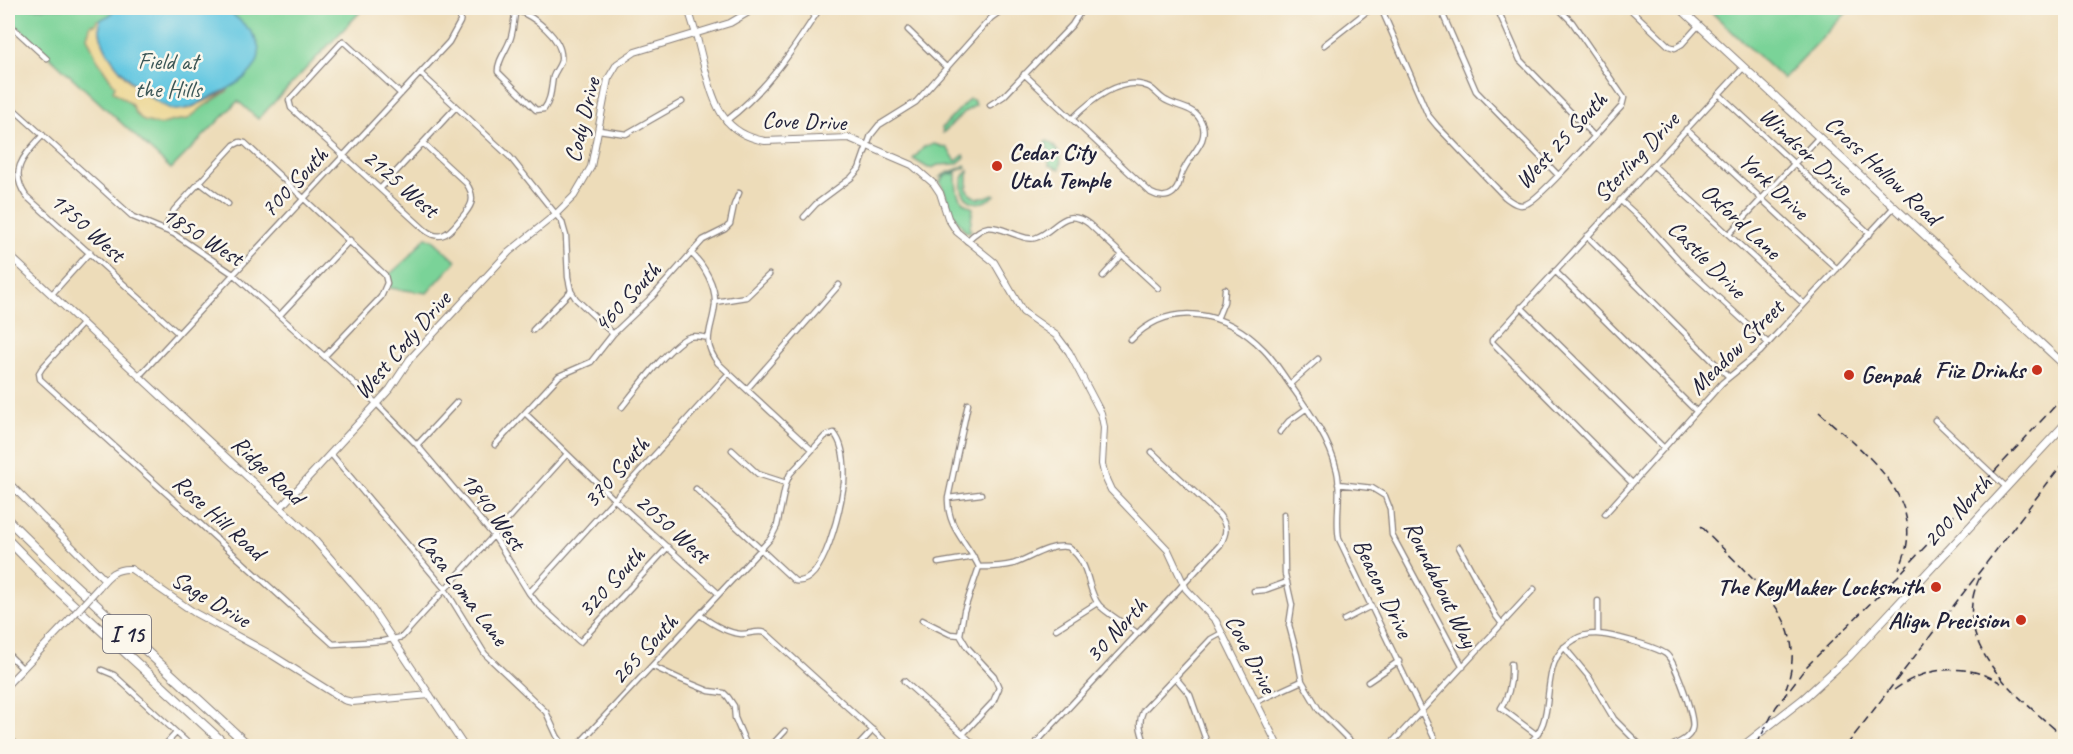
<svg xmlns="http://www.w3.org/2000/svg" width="2073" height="754" viewBox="0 0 2073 754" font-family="Caveat,sans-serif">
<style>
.green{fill:#7ad398;stroke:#4e7a6a;stroke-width:1.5}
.sand{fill:#eeda9e;stroke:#887e6c;stroke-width:1.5}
.water{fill:#63c7e1;stroke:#42748e;stroke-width:1.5}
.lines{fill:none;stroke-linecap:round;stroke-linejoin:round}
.street-casing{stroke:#887f7a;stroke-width:7}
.secondary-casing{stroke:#887f7a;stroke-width:8}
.primary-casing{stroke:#887f7a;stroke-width:9}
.highway-casing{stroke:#887f7a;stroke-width:10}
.street{stroke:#fff;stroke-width:4.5}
.secondary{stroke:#fff;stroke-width:6}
.primary{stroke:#fff;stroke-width:7}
.highway{stroke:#fff;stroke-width:8}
.rail{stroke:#22223b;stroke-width:1.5;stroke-dasharray:9 4.5;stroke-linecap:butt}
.secondary-bridge-casing{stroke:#887f7a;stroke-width:8;stroke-linecap:butt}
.secondary-bridge{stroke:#fff;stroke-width:6}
.poi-dot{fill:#c8321e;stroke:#fbf7ec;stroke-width:2}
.labels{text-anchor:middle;stroke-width:5;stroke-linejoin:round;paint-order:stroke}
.shield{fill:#fbf7ec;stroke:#636270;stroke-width:1.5}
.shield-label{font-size:22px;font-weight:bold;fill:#22223b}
.park-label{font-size:24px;fill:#3c5757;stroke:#fbf7ec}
.street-label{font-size:24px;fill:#22223b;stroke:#fbf7ec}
.poi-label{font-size:24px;font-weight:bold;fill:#22223b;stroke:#fbf7ec;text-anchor:end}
</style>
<rect width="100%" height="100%" fill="#fbf7ec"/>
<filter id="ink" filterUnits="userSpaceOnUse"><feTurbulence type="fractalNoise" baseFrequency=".0167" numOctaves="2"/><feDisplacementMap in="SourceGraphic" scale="12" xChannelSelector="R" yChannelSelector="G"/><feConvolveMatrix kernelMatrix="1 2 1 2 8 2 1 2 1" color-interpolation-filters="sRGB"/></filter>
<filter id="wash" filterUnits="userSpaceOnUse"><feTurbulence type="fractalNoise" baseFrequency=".008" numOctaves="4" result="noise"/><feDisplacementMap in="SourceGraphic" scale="24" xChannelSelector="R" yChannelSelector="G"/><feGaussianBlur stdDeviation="1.35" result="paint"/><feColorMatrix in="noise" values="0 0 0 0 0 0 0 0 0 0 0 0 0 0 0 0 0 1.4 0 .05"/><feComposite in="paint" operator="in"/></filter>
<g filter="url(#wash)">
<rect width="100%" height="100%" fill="#eddcb9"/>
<path class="green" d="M8 8H364L258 119 238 101 171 169 8 18Z
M1707 8H1851L1783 79Z
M969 99 973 100 976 105 963 113 943 133 942 128Z
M1048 141C1058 149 1063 156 1060 169L1049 165V152L1045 142Z
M934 144 947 148 956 161 964 155 965 157 957 164 938 165 932 168H928L913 159 924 147Z
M965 165 966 167 944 176 956 173C956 190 956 201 973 208L970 227 971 230 969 232 965 231 954 215 940 181 945 176 940 177C948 170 957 171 965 165Z
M968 170V186L966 187 971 195 979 199 980 197H986L993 194 995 195C974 215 950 192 968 170Z
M426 237 433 240 456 261 427 293 390 288 389 275 408 258Z"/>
<path class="sand" d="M97 20H100C96 46 127 83 148 96 159 103 176 105 188 109L229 90 204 106 188 119 173 121 160 125 144 121 136 114 131 104 113 91 115 86 98 61 87 37 91 24 95 25Z"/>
<path class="water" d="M115 8H226C234 16 245 24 252 33 274 63 240 84 217 94 203 100 190 111 175 110 169 109 163 105 158 102 134 88 95 51 100 20L110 15Z"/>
</g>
<g filter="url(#ink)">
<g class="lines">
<defs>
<path id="street" d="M1381 8 1428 115 1437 126 1505 197C1512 202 1518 207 1526 204 1541 199 1607 122 1622 106L1624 98 1572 22 1558 8
M1440 8 1476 91 1558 175
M1497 8 1520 60 1594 136
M1629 8 1669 46 1675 48 1682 44 1699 25
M516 10C533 16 564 38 561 60 560 66 555 71 553 77 551 89 551 100 544 109L536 110 498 72C497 60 508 49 511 37 514 27 514 17 516 8
M8 23 47 59
M908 30 947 68
M1324 45 1366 12 1374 8
M420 73 510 157 562 222 566 236 568 277 571 291 576 299 613 334
M1024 74 1151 193C1158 197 1167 198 1173 193 1179 188 1179 183 1181 176 1185 163 1196 153 1202 140 1204 135 1204 131 1203 126 1197 107 1182 109 1167 101 1160 98 1156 91 1149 87 1122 74 1089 102 1072 119
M401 94 343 41 289 100 291 108 425 230C430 234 437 237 443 235 449 233 454 227 458 222 470 208 478 200 466 183L423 143
M1719 94 1870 234
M8 104 133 217 174 234 233 274 376 403 417 445 494 536 529 593 537 603 580 642 668 547
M990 105 1004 96 1072 25 1079 14V8
M726 121C766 91 794 49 820 8
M1686 129 1837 269
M599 130 626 134 682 102
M43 135C25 155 8 169 26 196L178 333
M1653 165 1804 304
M199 182 228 204
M380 189 456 107
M1620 200 1648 226 1687 269 1768 343
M804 217 816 204 851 178 859 169 871 135 879 125 916 102 991 18 1005 8
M164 230 174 210 234 145 240 142 245 143 385 275 387 283 381 297 325 356
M1729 234 1819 137
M1587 236 1729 377
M967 241C987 221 992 226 1017 235 1023 237 1029 240 1035 238 1056 232 1063 205 1089 224L1158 288
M691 253C704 265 716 286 715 304 713 329 700 340 718 363L812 450
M1555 271 1696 411
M1103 276 1122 255
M52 294 90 252
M715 302 746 297 769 275
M1521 307 1663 447
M280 315 350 240
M1217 319 1224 302 1225 289
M83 323 42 368 39 373 40 379 333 644 383 641 402 637 567 454
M533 330 571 291
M1131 340C1171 298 1227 312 1264 350 1276 362 1284 377 1294 390 1311 414 1330 441 1337 471 1342 493 1335 517 1339 539L1438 746
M140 375 449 42 460 22 462 8
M1290 384 1318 359
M747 389 839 285
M622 407C635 391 672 342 689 337 695 335 702 337 708 338
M525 413 615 500 719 594
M1935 420 2006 487
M1280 432 1289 421 1307 408
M417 445 457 402
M495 445 559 376 591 362 613 334 653 296 703 240 725 229 730 224 734 205 739 193
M732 450 758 474 786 483
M331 454 445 589 485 654 546 712 557 736 564 746
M1632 483 1492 342V340L1744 67
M1338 484 1372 488 1385 496 1390 509 1392 535 1463 667
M948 498 981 494
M1284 514 1285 574 1292 605 1289 625 1297 655 1302 681 1319 710 1355 746
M1605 514 1722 383 1760 352 1894 207
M1459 547 1496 616 1502 624
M938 563 974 557
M979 567C990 567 1002 567 1013 564 1031 558 1048 544 1068 547 1092 564 1085 587 1099 605 1106 613 1127 625 1137 633
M1254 591 1265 590 1287 582
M529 593 729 373
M1598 601V634
M700 615C711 623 727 633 741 634 751 634 757 630 766 633L890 746
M922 620 950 634 960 635
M1344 620 1371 606
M1056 629 1097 603
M1564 647 1589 677 1614 719 1641 746
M8 654 22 668
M1511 664C1512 680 1510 695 1501 708L1537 735
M652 666 682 680 709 691 724 693 728 697 734 706 735 718 747 746
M102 670 114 675 191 746
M1175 677 1190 695 1208 746
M904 681 976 746
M1368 682 1399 661
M1256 702 1302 681
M963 734 993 702 999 688 994 676 967 647 960 635 964 611 979 567C967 542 947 528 948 498L968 404
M164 746 176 733
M577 746 761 549 771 538 777 526 786 483 790 474 825 436 834 433C844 445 845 467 844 483 841 504 825 587 795 581L696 489
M771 746 785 731
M858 746 873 730
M1033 746 1220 545C1227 533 1228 526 1219 515L1152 452
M1146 746C1142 734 1137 724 1143 711L1211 639 1222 633
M1389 746 1534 589
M1525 746C1564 721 1532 664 1574 640 1580 636 1588 634 1596 634 1609 634 1654 646 1666 654 1675 661 1696 719 1692 729 1690 738 1679 742 1672 746"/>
<path id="secondary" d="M688 8C694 26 699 44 703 62 714 101 720 133 765 141L849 138 912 165 934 184 940 193 948 218 957 232 994 262 1023 312 1057 336 1069 352 1101 413 1104 427 1102 464 1105 477 1111 490 1168 550 1186 589 1216 621 1278 746
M8 254 311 536 365 598 464 746
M8 482 105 580
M281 507 390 389 410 359 509 252 556 214 574 196 591 167 608 79 617 64 635 52 730 23 747 13 751 8
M99 587C109 575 115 568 131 569L195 613 272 655 344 700 352 702 430 695
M8 684 70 619
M8 738 17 746"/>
<path id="primary" d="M1680 8 2060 361 2066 364
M2060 361 2066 373
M1743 746 1803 699 1849 657 2066 423"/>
<path id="highway" d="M8 520 63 574 249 746
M8 540 53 586 227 746"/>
</defs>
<use href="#street" class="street-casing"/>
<use href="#secondary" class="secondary-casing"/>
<use href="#primary" class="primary-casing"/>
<use href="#highway" class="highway-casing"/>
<use href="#street" class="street"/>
<use href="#secondary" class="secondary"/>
<use href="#primary" class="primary"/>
<use href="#highway" class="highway"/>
<path class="rail" d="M1819 412C1864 453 1932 499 1899 569
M1701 526C1716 542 1732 557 1747 573 1780 607 1804 638 1786 688
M1980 577C1946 646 2022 699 2066 739
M1894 690C1926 666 1966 662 2001 683
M1756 746 1776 707 1807 666 1898 576 2066 394
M1846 746 2066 459"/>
<defs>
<path id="secondary-bridge" d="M70 619 99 587"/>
</defs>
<use href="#secondary-bridge" class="secondary-bridge-casing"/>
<use href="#secondary-bridge" class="secondary-bridge"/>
</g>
</g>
<g class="poi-dot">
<circle cx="997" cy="166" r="6"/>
<circle cx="2037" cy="370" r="6"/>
<circle cx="1849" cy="375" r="6"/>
<circle cx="1936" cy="587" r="6"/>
<circle cx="2021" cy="620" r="6"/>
</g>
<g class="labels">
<rect class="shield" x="103" y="615" width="48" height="38" rx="4.5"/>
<g class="shield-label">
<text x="127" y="642">I 15</text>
</g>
<g class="park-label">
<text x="168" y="69">Field at<tspan x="168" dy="28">the Hills</tspan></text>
</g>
<g class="street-label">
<text transform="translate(582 120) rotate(-76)" y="8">Cody Drive</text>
<text transform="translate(804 121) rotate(2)" y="8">Cove Drive</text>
<text transform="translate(1561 140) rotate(-47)" y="8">West 25 South</text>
<text transform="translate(1806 151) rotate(43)" y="8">Windsor Drive</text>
<text transform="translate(1636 157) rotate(-47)" y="8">Sterling Drive</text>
<text transform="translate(1883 170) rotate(43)" y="8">Cross Hollow Road</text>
<text transform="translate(294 182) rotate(-47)" y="8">700 South</text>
<text transform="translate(401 183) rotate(41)" y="8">2125 West</text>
<text transform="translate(1774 186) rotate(43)" y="8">York Drive</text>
<text transform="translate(1741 221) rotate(43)" y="8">Oxford Lane</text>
<text transform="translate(88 227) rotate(42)" y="8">1750 West</text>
<text transform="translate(203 236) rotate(32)" y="8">1850 West</text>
<text transform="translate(1707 259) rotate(45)" y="8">Castle Drive</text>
<text transform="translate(627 297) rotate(-47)" y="8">460 South</text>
<text transform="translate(402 345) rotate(-49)" y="8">West Cody Drive</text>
<text transform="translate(1736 347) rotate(-45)" y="8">Meadow Street</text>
<text transform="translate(268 470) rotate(43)" y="8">Ridge Road</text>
<text transform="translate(616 472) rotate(-48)" y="8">370 South</text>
<text transform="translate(493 511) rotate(53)" y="8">1840 West</text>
<text transform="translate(1957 511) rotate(-47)" y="8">200 North</text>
<text transform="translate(219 517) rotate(42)" y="8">Rose Hill Road</text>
<text transform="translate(673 528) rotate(42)" y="8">2050 West</text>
<text transform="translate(611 582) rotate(-47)" y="8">320 South</text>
<text transform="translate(1441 584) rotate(64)" y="8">Roundabout Way</text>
<text transform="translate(1383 588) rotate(64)" y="8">Beacon Drive</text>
<text transform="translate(463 589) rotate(53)" y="8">Casa Loma Lane</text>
<text transform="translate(211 599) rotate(31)" y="8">Sage Drive</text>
<text transform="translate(1116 630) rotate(-47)" y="8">30 North</text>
<text transform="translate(644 649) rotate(-47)" y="8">265 South</text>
<text transform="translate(1251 654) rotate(63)" y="8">Cove Drive</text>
</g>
<g class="poi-label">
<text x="1009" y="160" text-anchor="start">Cedar City<tspan x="1009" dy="28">Utah Temple</tspan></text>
<text x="2025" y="378">Fiiz Drinks</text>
<text x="1861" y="383" text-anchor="start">Genpak</text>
<text x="1924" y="595">The KeyMaker Locksmith</text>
<text x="2009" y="628">Align Precision</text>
</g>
</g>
<rect width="2073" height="754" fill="none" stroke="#fbf7ec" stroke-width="30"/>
</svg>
